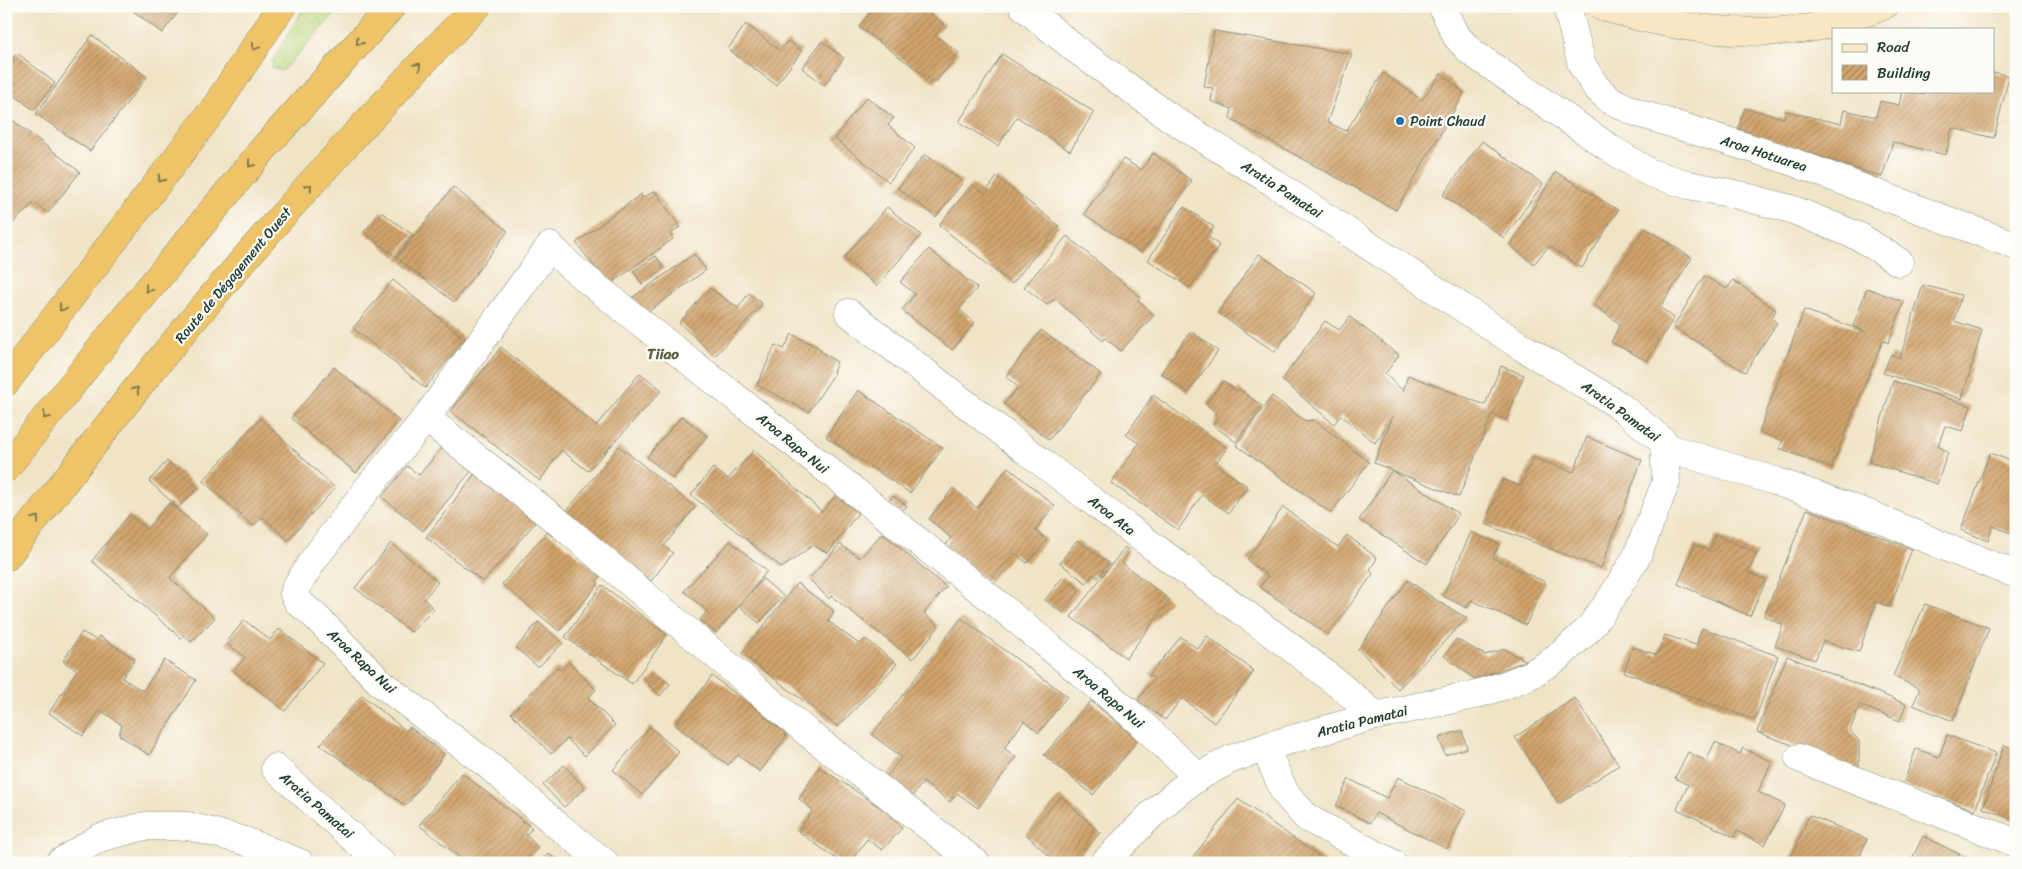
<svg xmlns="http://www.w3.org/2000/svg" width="2022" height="869" viewBox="0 0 2022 869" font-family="Sriracha,sans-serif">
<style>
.grass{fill:url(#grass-dots);stroke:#6d8a58}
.building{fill:url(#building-hatch)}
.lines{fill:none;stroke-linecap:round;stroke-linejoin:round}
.minor-casing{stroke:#88907d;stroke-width:29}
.tertiary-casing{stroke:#88907d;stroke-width:29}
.secondary-casing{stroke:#88907d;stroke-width:29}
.trunk-casing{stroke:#88907d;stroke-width:29}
.minor{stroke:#fff;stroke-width:28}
.tertiary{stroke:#fff;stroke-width:28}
.secondary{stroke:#f9e7c3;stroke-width:28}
.trunk{stroke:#efc469;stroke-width:28}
.oneway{stroke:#7d7a4c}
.poi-dot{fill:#1f6fb2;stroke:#fdfcf7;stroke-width:2}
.labels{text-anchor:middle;stroke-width:4.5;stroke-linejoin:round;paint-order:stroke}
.poi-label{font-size:14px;fill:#1f3d34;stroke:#fdfcf7;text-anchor:start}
.street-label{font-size:14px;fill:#1f3d34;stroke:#fdfcf7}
.neighbourhood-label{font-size:15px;font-weight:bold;fill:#5e6148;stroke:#fdfcf7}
</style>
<defs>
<pattern id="grass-dots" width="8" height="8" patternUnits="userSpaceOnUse" patternTransform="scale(1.25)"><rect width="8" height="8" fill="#bbd77d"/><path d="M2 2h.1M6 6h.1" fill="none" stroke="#a0b96d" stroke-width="1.8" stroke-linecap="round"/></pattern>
<pattern id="building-hatch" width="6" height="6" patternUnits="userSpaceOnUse" patternTransform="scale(1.25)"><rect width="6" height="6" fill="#d2a46d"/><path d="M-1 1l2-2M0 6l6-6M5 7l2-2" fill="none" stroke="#aa875a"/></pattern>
</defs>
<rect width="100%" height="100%" fill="#fdfcf7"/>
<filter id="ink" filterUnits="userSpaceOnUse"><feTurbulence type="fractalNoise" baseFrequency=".02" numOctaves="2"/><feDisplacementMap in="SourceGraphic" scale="10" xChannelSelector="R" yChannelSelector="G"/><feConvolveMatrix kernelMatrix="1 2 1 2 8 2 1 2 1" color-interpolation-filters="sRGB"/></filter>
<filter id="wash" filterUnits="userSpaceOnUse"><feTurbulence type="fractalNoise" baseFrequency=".0096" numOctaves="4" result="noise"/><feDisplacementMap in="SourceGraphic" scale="20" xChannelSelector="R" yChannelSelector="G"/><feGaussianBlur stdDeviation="1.12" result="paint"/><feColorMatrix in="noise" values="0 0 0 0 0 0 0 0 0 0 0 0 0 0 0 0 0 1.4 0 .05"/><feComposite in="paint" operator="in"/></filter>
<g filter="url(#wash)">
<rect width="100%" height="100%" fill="#f0e4c6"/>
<path class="grass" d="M305 6H342L282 71 272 68 273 60Z"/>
<g id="blocks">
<path class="building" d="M127 6H183L162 33Z
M875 6H921L944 24 935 35 959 53 935 83 859 27Z
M746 24 779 50 788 41 802 51 776 85 728 49Z
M1214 31 1352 54 1327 122 1346 131 1383 73 1422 100 1441 73 1464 93 1396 210 1230 119 1232 109 1211 101 1213 88 1204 87Z
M92 35 147 77 90 151 36 114Z
M822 41 844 58 824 85 802 68Z
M17 53 55 83 34 110 6 89V67Z
M1002 54 1094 112 1070 151 1017 117 998 146 959 122Z
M1993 72 2009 76 1994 138 1952 128 1946 155 1893 142 1882 177 1738 129 1745 108 1784 118 1785 111 1841 124 1844 110 1876 117 1880 101 1899 105 1902 91 1924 95 1925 91H1993Z
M867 97 894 118 888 125 915 148 889 182 834 138Z
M6 115 80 172 48 213 34 203 12 224 6 220Z
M1482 141 1543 184 1504 238 1443 195Z
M1153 153 1192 181 1141 253 1084 214 1123 159 1142 170Z
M925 154 963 182 936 217 898 188Z
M1556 172 1618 210 1582 268 1549 246 1534 264 1510 245Z
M997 177 1059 226 1012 284 939 225 972 184 985 193Z
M453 187 508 231 454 302 397 258Z
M655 191 680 227 670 234 673 239 609 285 576 243 641 194 642 198Z
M887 207 921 235 877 286 844 258Z
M1184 207 1214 227 1208 237 1219 245 1190 288 1148 260Z
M381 212 413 235 396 257 364 232Z
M1645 228 1692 258 1660 307 1674 318 1647 361 1611 342 1620 324 1594 305Z
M1067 236 1140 297 1138 300 1154 315 1121 351 1105 338 1103 341 1055 299 1047 305 1024 287Z
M929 249 977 288 959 309 975 323 952 350 902 310 915 294 900 282Z
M694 254 706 270 645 314 629 300Z
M1259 254 1316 293 1275 352 1218 313Z
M656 256 664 268 642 284 633 271Z
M1704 276 1727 289 1733 280 1776 310 1772 318 1777 323 1745 372 1673 327Z
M393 280 465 339 425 388 353 328Z
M1923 285 1961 295 1954 321 1982 330 1962 399 1883 373 1891 354 1900 358Z
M710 288 738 308 749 293 762 304 715 356 679 323Z
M1867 288 1904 302 1888 343 1883 340 1831 468 1779 448 1783 441 1759 432 1804 310 1866 332 1853 326Z
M1350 317 1399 355 1385 374 1403 391 1408 375 1485 405 1501 366 1524 375 1506 420 1492 414 1459 497 1393 471 1459 514 1427 564 1359 520 1392 470 1374 463 1393 416 1375 443 1341 415 1334 424 1282 380 1325 321 1339 330Z
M1041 330 1101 374 1049 440 1004 404 1018 387 1006 377Z
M1191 331 1218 351 1188 393 1161 373Z
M792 334 821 349 820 351 837 362 833 372 834 374 809 412 757 385 775 345 784 349Z
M501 347 596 426 640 373 662 390 588 471 561 450 540 481 451 411Z
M334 367 399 421 356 473 291 418Z
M1223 381 1237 391 1239 389 1262 406 1236 442 1213 425 1218 415 1206 404Z
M1893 381 1971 406 1963 431 1945 426 1938 446 1948 452 1937 484 1869 462Z
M858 390 943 448 910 493 826 437Z
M1153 395 1227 448 1215 464 1247 486 1229 513 1202 495 1178 530 1111 483 1139 443 1126 435Z
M1272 396 1305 421 1314 420 1369 462 1331 513 1236 445Z
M682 416 707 436 673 479 647 457Z
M260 418 335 488 288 540 263 517 253 526 203 481Z
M1587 437 1642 460 1601 568 1485 524 1503 480 1521 486 1533 458 1574 472Z
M447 442 476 465 423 531 382 497 407 466 419 475Z
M619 446 695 507 664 546 673 553 651 581 565 513Z
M754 450 822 512 836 495 858 513 828 553 813 545 782 568 691 495 713 468 728 479Z
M1990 453 2016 463V535L1993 526 1988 541 1961 530Z
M167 461 198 488 178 508 149 481Z
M1008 467 1055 506 1035 530 1047 540 1027 563 1014 553 989 582 945 546 951 538 929 519 953 488 977 508Z
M477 471 535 523 483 582 426 537Z
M893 496 907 506 900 512 888 502Z
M169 503 207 534 170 578 215 618 191 642 184 635 181 638 92 561 129 515 147 529Z
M1283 507 1338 547 1347 535 1377 558 1370 570 1373 574 1328 635 1260 587 1268 576 1247 560Z
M1807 509 1912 549 1890 607 1876 602 1859 652 1823 641 1815 660 1775 646 1783 625 1764 616Z
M547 532 602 574 596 581 599 583 559 631 502 584Z
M1471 532 1499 544 1493 558 1545 582 1526 625 1471 600 1467 608 1443 596Z
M882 533 946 587 924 613 939 626 913 659 831 596 829 599 809 579 840 544 860 558Z
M1716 535 1757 553 1748 572 1766 580 1750 616 1678 584 1695 544 1709 551Z
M1077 540 1109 563 1098 578 1093 574 1086 583 1060 563Z
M730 541 767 571 740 605 763 579 783 596 759 623 739 606 716 633 700 620 707 611 684 591Z
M391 543 438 582 424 599 434 609 411 632 355 588Z
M1125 547 1129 551 1122 563 1170 600 1126 658 1071 617Z
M1063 577 1080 590 1063 613 1045 600Z
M1408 580 1439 602 1467 618 1398 689 1358 649Z
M797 583 834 611 828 621 859 644 866 639 897 664 838 727 742 654Z
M602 585 667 635 632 684 565 637Z
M1925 604 1989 628 1953 721 1913 705 1920 689 1893 676Z
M961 618 1067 696 1039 733 1024 721 1004 748 1016 757 978 808 957 793 950 802 923 782 910 800 884 780 902 757 872 735Z
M244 620 270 640 279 629 323 663 285 711 234 671 245 657 226 643Z
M538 622 563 643 538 667 516 648Z
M1702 628 1778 656 1755 720 1624 672 1633 647 1657 655 1665 635 1696 645Z
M82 632 96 640 99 636 135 659 122 678 143 691 164 660 196 680 149 755 119 735 122 725 100 710 83 736 49 713 77 670 63 661Z
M1207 636 1254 671 1214 723 1182 698 1165 720 1138 700 1154 678 1149 675 1181 637 1198 649Z
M1456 639 1485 655 1505 649 1526 661 1475 679 1444 656Z
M1787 656 1906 704 1900 721 1860 705 1850 730 1859 741V770L1757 732Z
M569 662 596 690 588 698 615 725 585 756 567 739 551 754 511 713 557 667 560 670Z
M657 674 670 684 660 696 647 683Z
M712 676 766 716 765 717 784 732 786 736 760 772 738 755 728 765 675 725Z
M362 695 406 731 410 727 444 754 406 806 320 745Z
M1575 698 1619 765 1559 804 1515 737Z
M1091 701 1138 740 1093 795 1044 755Z
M650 727 679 752 642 795 613 770Z
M1462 730 1467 748 1445 755 1439 738Z
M1947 735 1996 753 1975 810 1903 785 1916 749 1939 757Z
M1715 742 1740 754 1743 748 1772 762 1758 792 1785 805 1765 845 1737 831 1734 837 1677 809 1688 785 1675 778 1688 752 1706 761Z
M2004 745 2016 749V821L1983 808Z
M564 765 585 788 564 807 543 785Z
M819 767 886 811 902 828 882 850 867 839 850 863H842L798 831 813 810 799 799Z
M462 773 532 828 526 835 538 847 525 863H467L419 825Z
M1398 777 1466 811 1447 849 1376 813 1370 823 1336 806 1349 779 1387 798Z
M1061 796 1100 833 1072 863H1056L1026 834Z
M1238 799 1326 861 1325 863H1188Z
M1809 815 1867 839 1857 863H1789Z
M1923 836 1977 863H1910Z
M548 853 560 863H540Z
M1632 856 1647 863H1629Z"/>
</g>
</g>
<g filter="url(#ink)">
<use href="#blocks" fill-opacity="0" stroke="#88907d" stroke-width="1"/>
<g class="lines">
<defs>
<path id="minor" d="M1442 6 1457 37 1471 52 1611 149 1650 173 1689 185 1734 194 1791 209 1860 237 1899 262
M1567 6 1582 65 1596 87 1610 100 1635 112 1785 159 2016 246
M849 313C953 394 1056 475 1162 553 1234 607 1308 656 1376 716
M426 418 562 525 808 733 976 863
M1665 447 1775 481 1869 514 1957 552 2016 574
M1265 748 1285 793 1307 818 1392 863
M1799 758C1871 787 1944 814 2016 843
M605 863 557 825 488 765 382 684 314 615 298 602 294 594 296 587 314 559 367 489 426 418 550 246 571 267 645 326 994 601 1131 714 1198 777"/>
<path id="tertiary" d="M1023 6 1074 48 1172 119 1274 183 1522 347 1617 404 1664 442 1666 482 1637 556 1612 597 1589 629 1557 658 1530 675 1503 686 1473 695 1370 717 1272 745 1231 759 1198 777 1180 790 1150 816 1104 863
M275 768 381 863
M59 863 99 838 145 826H188L242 840 300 863"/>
<path id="secondary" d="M1601 6C1664 26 1735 37 1802 29 1830 26 1857 16 1883 6"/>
<path id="trunk" d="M6 382 214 109 282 6
M6 468 120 324 265 147 392 6
M6 557C50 501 94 443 138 387 244 255 358 128 477 6"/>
</defs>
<use href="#minor" class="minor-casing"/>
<use href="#tertiary" class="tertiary-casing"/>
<use href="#secondary" class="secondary-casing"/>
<use href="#trunk" class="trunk-casing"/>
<use href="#minor" class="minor"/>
<use href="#tertiary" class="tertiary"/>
<use href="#secondary" class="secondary"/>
<use href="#trunk" class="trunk"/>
</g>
<defs><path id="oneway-chevron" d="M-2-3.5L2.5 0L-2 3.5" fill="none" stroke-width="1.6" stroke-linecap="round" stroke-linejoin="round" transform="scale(1.25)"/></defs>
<g class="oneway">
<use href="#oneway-chevron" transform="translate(359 42) rotate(132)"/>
<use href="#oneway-chevron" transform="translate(255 47) rotate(124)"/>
<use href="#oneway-chevron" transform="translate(418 66) rotate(-46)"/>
<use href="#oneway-chevron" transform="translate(251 164) rotate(129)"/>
<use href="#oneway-chevron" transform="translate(161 179) rotate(127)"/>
<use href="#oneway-chevron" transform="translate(309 187) rotate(-49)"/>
<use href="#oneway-chevron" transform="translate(148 289) rotate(129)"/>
<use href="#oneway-chevron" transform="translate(62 308) rotate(127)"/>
<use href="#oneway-chevron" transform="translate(136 390) rotate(-52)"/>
<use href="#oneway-chevron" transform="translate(46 416) rotate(130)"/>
<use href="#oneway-chevron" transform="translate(36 519) rotate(-52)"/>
</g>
</g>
<circle class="poi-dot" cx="1400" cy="121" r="5"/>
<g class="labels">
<g class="poi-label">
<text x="1410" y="126">Point Chaud</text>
</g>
<g class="street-label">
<text transform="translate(1764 153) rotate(18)" y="5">Aroa Hotuarea</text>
<text transform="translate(1282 189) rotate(33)" y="5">Aratia Pamatai</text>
<text transform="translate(233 275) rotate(-50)" y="5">Route de Dégagement Ouest</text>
<text transform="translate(1621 411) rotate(36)" y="5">Aratia Pamatai</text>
<text transform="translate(793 443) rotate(39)" y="5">Aroa Rapa Nui</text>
<text transform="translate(1112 515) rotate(38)" y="5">Aroa Ata</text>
<text transform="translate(362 661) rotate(43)" y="5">Aroa Rapa Nui</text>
<text transform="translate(1109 697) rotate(40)" y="5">Aroa Rapa Nui</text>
<text transform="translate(1362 721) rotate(-14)" y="5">Aratia Pamatai</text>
<text transform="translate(317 805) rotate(41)" y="5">Aratia Pamatai</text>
</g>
<g class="neighbourhood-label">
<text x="663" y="359">Tiiao</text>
</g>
</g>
<rect width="2022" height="869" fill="none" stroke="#fdfcf7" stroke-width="25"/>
<rect x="1832" y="28" width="162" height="65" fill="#fdfcf7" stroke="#a4b0a9"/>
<rect x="1842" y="44" width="25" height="8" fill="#f9e7c3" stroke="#a4b0a9"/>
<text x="1877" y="52" font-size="15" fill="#1f3d34">Road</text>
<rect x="1842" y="65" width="25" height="15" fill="url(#building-hatch)" stroke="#a4b0a9"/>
<text x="1877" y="78" font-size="15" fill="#1f3d34">Building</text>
</svg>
